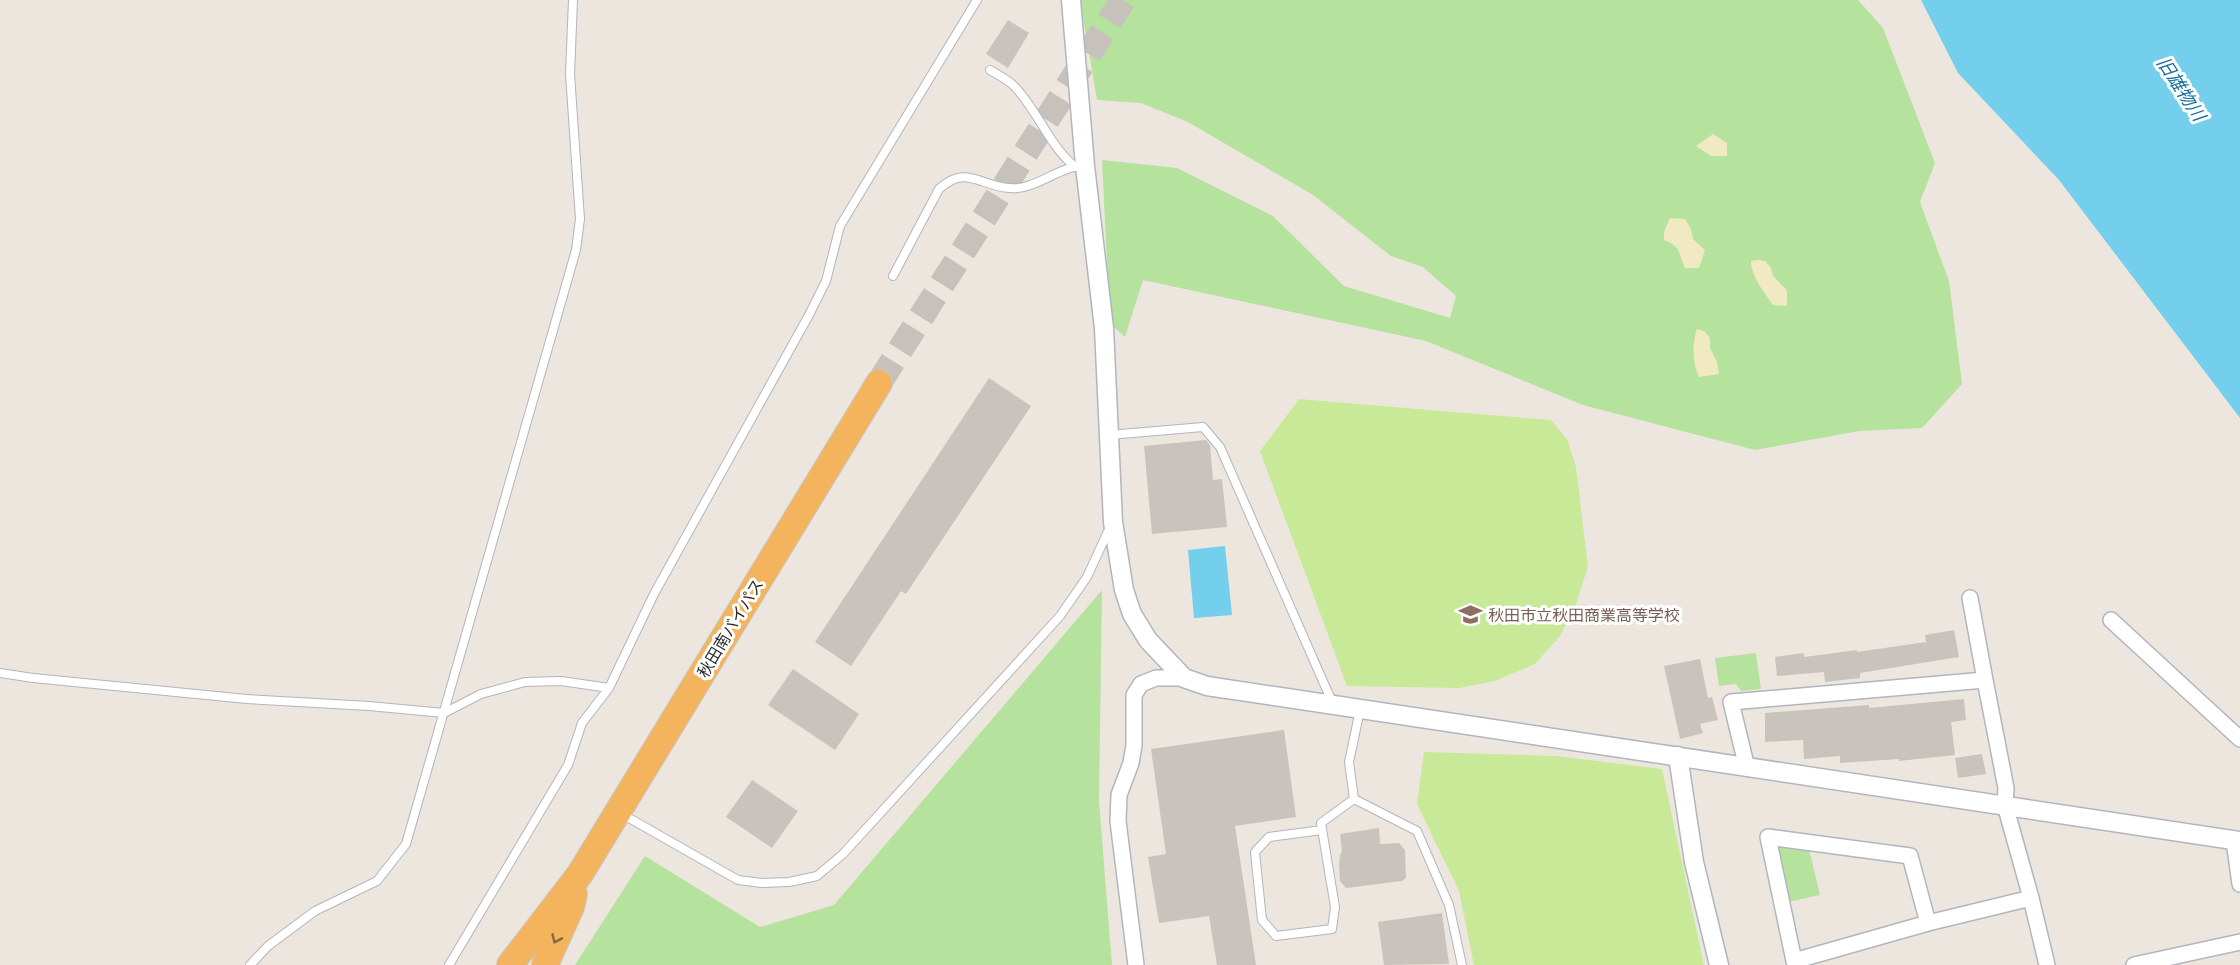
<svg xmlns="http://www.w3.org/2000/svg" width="2240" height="965" viewBox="0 0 2240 965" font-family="'DM Sans','Noto Sans JP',sans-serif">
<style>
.green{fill:#b5e29c}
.sand{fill:#f1e9c2}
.pitch{fill:#c8e998}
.water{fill:#74cfec}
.building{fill:#c8c3bd}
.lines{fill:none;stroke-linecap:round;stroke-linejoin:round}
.trunk-tunnel{stroke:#c6c1ba;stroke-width:26;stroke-dasharray:26 13;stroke-linecap:butt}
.service-casing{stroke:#b1b5bf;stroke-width:10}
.minor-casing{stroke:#b1b5bf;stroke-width:18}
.tertiary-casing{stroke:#b1b5bf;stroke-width:21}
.trunk-casing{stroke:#c8c8c8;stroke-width:28}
.service{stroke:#fff;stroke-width:8}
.minor{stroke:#fff;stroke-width:15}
.tertiary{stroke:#fff;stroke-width:18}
.trunk{stroke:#f4b45e;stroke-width:26}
.oneway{stroke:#856942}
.labels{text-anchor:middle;stroke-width:6;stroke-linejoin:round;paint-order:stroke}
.education-label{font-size:16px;fill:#785e54;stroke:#fff;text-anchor:start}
.street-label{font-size:16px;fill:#2b2b2b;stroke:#fff}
.water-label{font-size:18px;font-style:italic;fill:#106e9a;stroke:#fff}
</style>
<rect width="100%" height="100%" fill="#ede6de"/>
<path class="green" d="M1080 0H1115L1121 10 1120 0H1858L1883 28 1935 163 1920 202 1949 281 1962 384 1922 428 1859 431 1755 450 1583 405 1426 341 1143 280 1125 337 1110 323 1102 160 1177 168 1273 216 1344 286 1450 318 1456 296 1423 267 1391 256 1313 195 1188 122 1141 103 1097 100Z
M1102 590 1099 801 1112 965H575L645 856 760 927 834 905Z
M1756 653 1761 689 1741 691 1736 684 1719 686 1715 658Z
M1776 846 1809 849 1820 895 1788 902Z"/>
<path class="sand" d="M1713 134 1727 143V156H1711L1696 146Z
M1670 218 1685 219 1691 229 1693 239 1705 250 1699 268H1685C1677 252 1683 248 1664 240V232Z
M1758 260 1765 261 1771 268 1773 276 1787 290V306L1773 305C1764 292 1751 276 1751 261Z
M1697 329 1704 331 1710 338V348L1717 362 1719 374 1699 377C1692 363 1692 344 1697 329Z"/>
<path class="pitch" d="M1299 399 1551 420 1567 439 1576 467 1588 567 1576 604 1560 636 1535 664 1495 681 1459 688 1347 686 1260 451Z
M1424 752 1556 756 1662 769 1704 965H1474L1459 891 1417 804Z"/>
<path class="water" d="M1921 0H2240V418L2059 180 1958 73Z
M1225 546 1232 615 1194 618 1188 550Z"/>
<path class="building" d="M1008 20 1029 33 1008 68 986 54Z
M989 378 1031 406 906 594 901 591 851 666 815 642Z
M1206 440 1210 445 1213 480 1222 479 1227 527 1152 534 1144 446Z
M1954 630 1959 657 1860 673V678L1825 682 1824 672 1777 676 1775 657 1804 653V657L1857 650V652L1926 642 1925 635Z
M1700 659 1708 698 1712 697 1718 720 1700 724 1703 733 1680 739 1664 666Z
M793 669 859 714 835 750 768 705Z
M1964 699 1966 720 1951 722 1955 755 1899 761V759L1840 763V756L1804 759 1803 740 1765 742V713L1869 705V708Z
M1284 730 1296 817 1235 826 1256 965H1217L1209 916 1159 923 1148 857 1166 854 1151 749Z
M1982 754 1986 774 1958 778 1955 758Z
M752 780 798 811 772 848 726 817Z
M1379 828 1380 844 1399 843 1405 850 1406 878 1402 881 1346 888 1340 881 1339 865 1340 855 1342 851 1340 834Z
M1442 913 1449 964 1384 965 1378 922Z"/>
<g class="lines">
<path class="trunk-tunnel" d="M879 383 1123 0"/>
<defs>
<path id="service" d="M990 70C998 75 1007 79 1014 86 1037 109 1048 144 1074 166
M893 276 939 189C966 164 980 186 1009 188 1035 191 1058 166 1084 166
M1109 435 1203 427 1220 447 1333 704
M0 673 33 678 247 699 369 706 444 713 481 694 525 682 561 681 609 688
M1360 710 1349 762 1354 799 1417 831 1449 905 1462 965
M622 814 738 880 762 883 789 882 817 876 843 854 1060 616 1087 577 1110 527
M1322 830 1269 837 1255 852 1262 920 1276 936 1332 929 1335 907 1321 823 1354 799
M250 965 268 946 315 911 377 881 406 844 576 250 580 219 570 74 573 0
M449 965 568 765 582 723 609 688 654 594 809 315 826 281 840 226 977 0"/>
<path id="minor" d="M1970 598 1985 680
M2111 620 2240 739
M1747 768 1731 702 1985 680 2006 788 2005 805 2031 898 2047 965
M2234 841 2240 884
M1928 923 1910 856 1768 837 1794 961 1928 923 2031 898
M1136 965 1118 821 1119 795 1131 763 1134 745V695L1141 684 1156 678H1184
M2134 965 2240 942"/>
<path id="tertiary" d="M1071 0 1085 166 1104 328 1113 522 1124 590 1132 614 1148 640 1184 678 1207 686C1551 735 1895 791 2240 841
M1678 756 1694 862 1719 965"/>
<path id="trunk" d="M510 965 580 874 879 383
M545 965 571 907 574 894"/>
</defs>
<use href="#service" class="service-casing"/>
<use href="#minor" class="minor-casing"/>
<use href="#tertiary" class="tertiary-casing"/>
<use href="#trunk" class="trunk-casing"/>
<use href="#service" class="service"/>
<use href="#minor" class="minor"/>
<use href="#tertiary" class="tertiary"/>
<use href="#trunk" class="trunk"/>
</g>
<defs><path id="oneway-chevron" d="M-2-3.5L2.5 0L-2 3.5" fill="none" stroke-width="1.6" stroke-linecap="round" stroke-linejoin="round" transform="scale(1.5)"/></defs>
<use class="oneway" href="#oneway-chevron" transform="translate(556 939) rotate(114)"/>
<defs>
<symbol id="school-bare" viewBox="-9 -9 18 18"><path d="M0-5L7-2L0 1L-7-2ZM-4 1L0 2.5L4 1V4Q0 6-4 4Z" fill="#8d6e63" stroke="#fff" stroke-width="2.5" paint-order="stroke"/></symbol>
</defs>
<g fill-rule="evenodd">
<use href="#school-bare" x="1454" y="598" width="33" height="33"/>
</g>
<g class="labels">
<g class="education-label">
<text x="1488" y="621">秋田市立秋田商業高等学校</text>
</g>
<g class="street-label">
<text transform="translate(730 628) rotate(-59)" y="6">秋田南バイパス</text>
</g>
<g class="water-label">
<text transform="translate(2181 89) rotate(57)" y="6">旧雄物川</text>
</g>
</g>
</svg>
